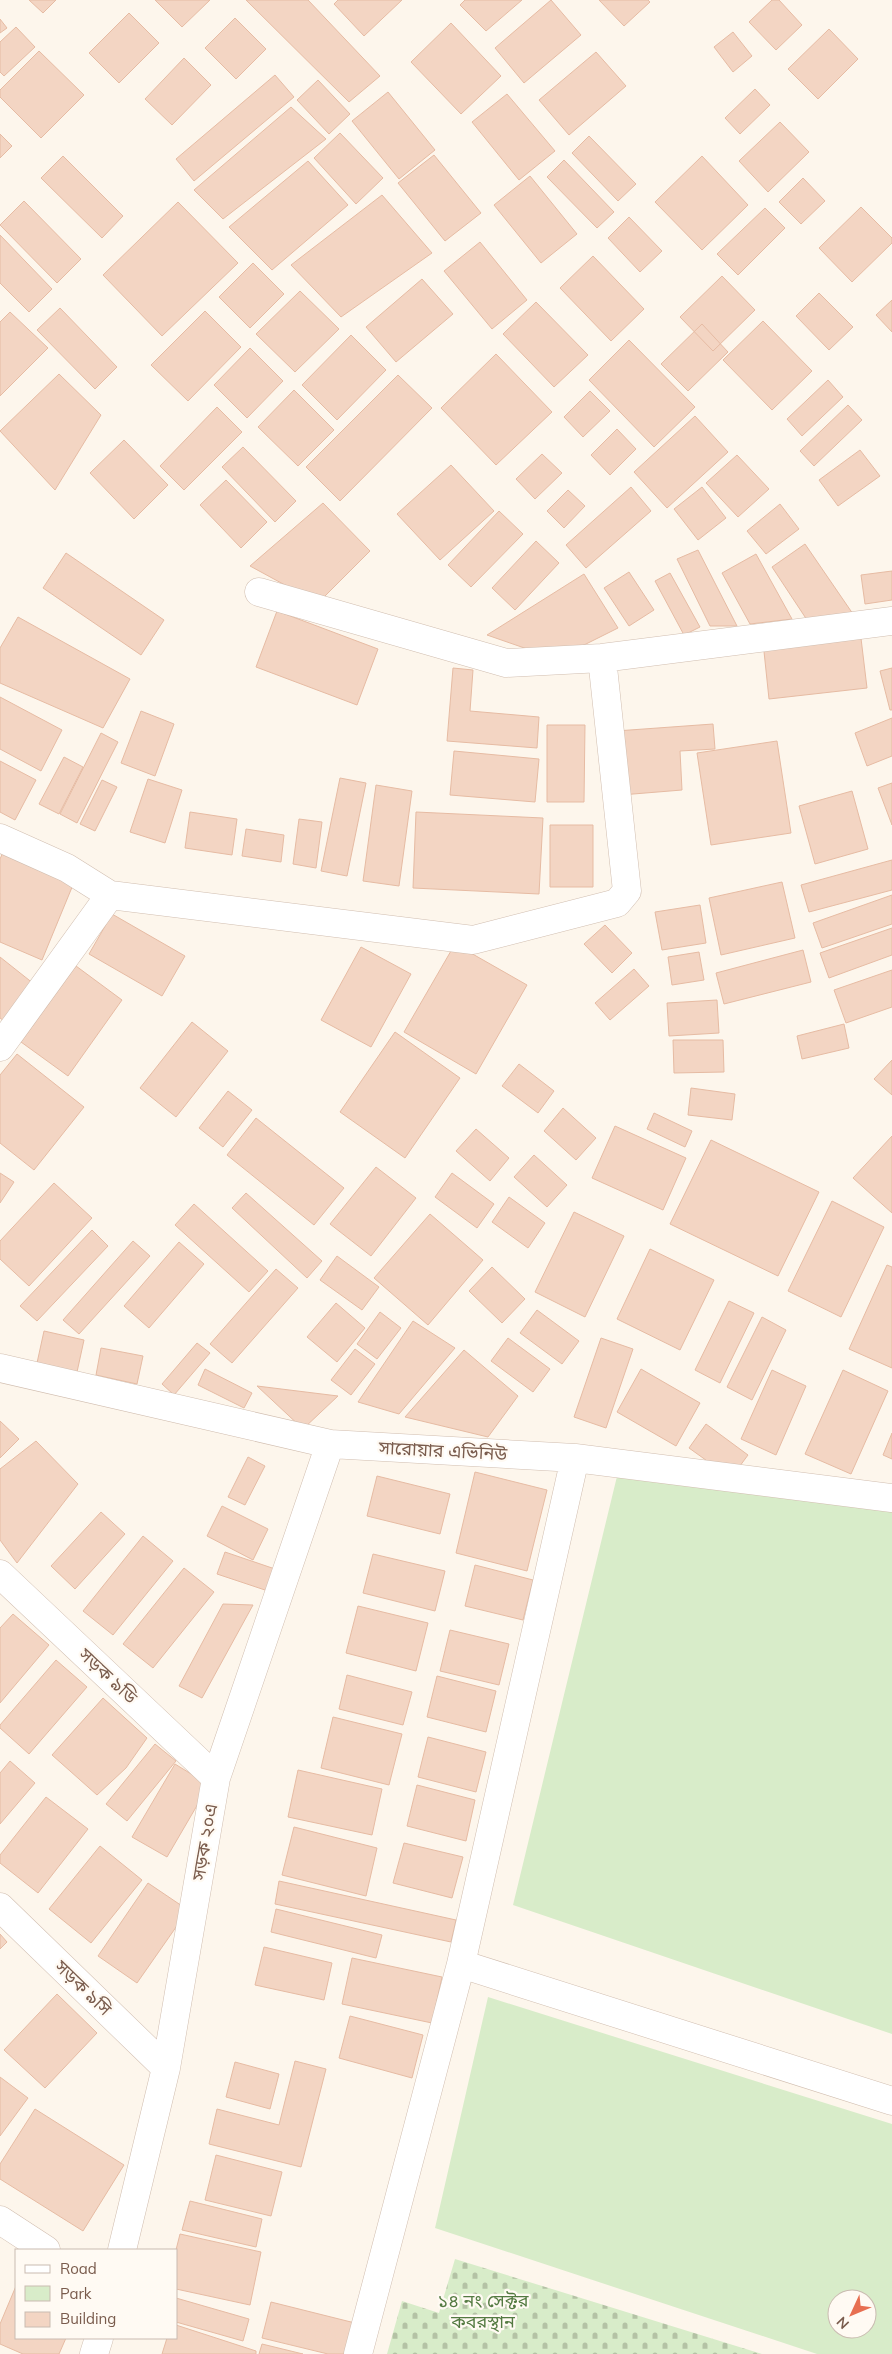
<svg xmlns="http://www.w3.org/2000/svg" width="892" height="2354" viewBox="0 0 892 2354" font-family="Mulish,'Noto Sans Bengali',sans-serif">
<style>
.green{fill:#d8ecc9;fill-rule:evenodd}
.cemetery{fill:url(#cemetery-stones)}
.building{fill:#f3d5c3;stroke:#e6bba3}
.lines{fill:none;stroke-linecap:round;stroke-linejoin:round}
.minor-casing{stroke:#d1beb0;stroke-width:29}
.minor{stroke:#fff;stroke-width:28}
.labels{text-anchor:middle;stroke-width:4.5;stroke-linejoin:round;paint-order:stroke}
.street-label{font-size:18px;fill:#7a5c4d;stroke:#fffaf3}
.park-label{font-size:18px;fill:#537a41;stroke:#fffaf3}
</style>
<defs>
<pattern id="cemetery-stones" width="16" height="16" patternUnits="userSpaceOnUse" patternTransform="scale(1.25)"><rect width="16" height="16" fill="#d8ecc9"/><path d="M2 7V4a2 2 0 0 1 4 0v3zM10 15v-3a2 2 0 0 1 4 0v3z" fill="#b4c2a5"/></pattern>
</defs>
<rect width="100%" height="100%" fill="#fdf6ec"/>
<path class="green" d="M620 1464 892 1509V2034L513 1905Z
M488 1997 892 2124V2354H817L435 2228ZM837 2299H867V2329H837Z"/>
<path class="cemetery" d="M455 2259 762 2354H387L402 2301 439 2313Z"/>
<path class="building" d="M29 0H56L43 13Z
M155 0H210L182 27Z
M246 0H308L380 76 349 102Z
M338 0H402L364 36 334 4Z
M465 0H522L486 31 460 5Z
M551 0 581 35 524 83 495 48Z
M599 0H648L650 2 624 26Z
M772 0H779L802 25 776 50 749 22Z
M129 13 159 43 119 83 89 53Z
M235 18 266 49 236 79 205 48Z
M0 19 7 28 0 33Z
M451 23 501 76 461 114 411 62Z
M16 27 35 47 4 76 0 72V42Z
M829 29 858 59 818 99 788 69Z
M733 32 752 56 733 72 714 47Z
M39 51 84 95 41 138 0 97V90Z
M596 52 626 86 569 135 539 100Z
M184 58 211 85 172 125 145 99Z
M275 75 294 97 194 181 176 159Z
M318 80 350 114 329 134 297 100Z
M755 89 770 105 740 134 725 118Z
M388 92 435 150 399 179 352 121Z
M507 94 555 151 519 180 472 122Z
M291 107 326 139 223 219 194 190Z
M780 122 809 152 768 192 739 161Z
M340 133 383 178 356 204 314 158Z
M0 134 12 146 0 158Z
M589 136 636 184 618 201 572 153Z
M434 155 481 213 445 241 398 183Z
M63 156 123 216 102 238 41 178Z
M702 156 748 205 702 250 655 202Z
M564 160 614 212 597 228 547 177Z
M308 161 348 205 272 270 229 227Z
M530 176 577 234 541 263 494 205Z
M803 178 825 201 801 224 779 202Z
M382 195 432 253 341 317 291 265Z
M24 201 81 259 57 283 0 225Z
M178 202 238 263 162 336 103 275Z
M861 207 892 238V243L852 282 819 248Z
M765 208 785 228 738 275 717 254Z
M629 217 662 251 640 272 608 238Z
M0 235 52 289 29 312 0 283Z
M480 242 527 300 492 329 444 271Z
M593 256 644 309 611 341 560 288Z
M253 263 284 294 250 328 219 297Z
M722 276 755 310 713 351 680 317Z
M422 279 453 314 396 362 366 327Z
M300 291 339 329 295 372 256 334Z
M819 293 853 327 829 350 796 316Z
M892 300V332L876 315Z
M536 302 588 355 554 387 503 334Z
M60 308 117 367 95 389 37 330Z
M205 311 241 347 188 401 151 365Z
M10 312 48 348 0 396V322Z
M763 321 812 371 772 410 723 360Z
M702 324 728 352 688 391 661 364Z
M351 335 386 370 337 420 302 385Z
M629 340 695 407 654 447 589 380Z
M250 348 283 381 247 418 214 385Z
M496 354 552 412 496 465 441 408Z
M59 374 101 415 55 490 0 431Z
M398 375 432 408 340 501 306 467Z
M828 380 843 397 802 436 787 419Z
M294 390 334 430 298 466 258 427Z
M590 391 610 411 583 437 564 417Z
M848 405 862 420 814 466 800 451Z
M217 407 242 432 184 490 160 466Z
M695 416 728 452 667 508 634 472Z
M617 429 636 449 610 475 591 455Z
M124 440 168 485 134 519 90 473Z
M243 447 296 501 275 522 222 467Z
M860 450 880 476 838 506 819 480Z
M542 454 562 473 535 499 516 479Z
M737 455 769 489 738 517 706 483Z
M451 465 494 511 440 560 397 514Z
M226 480 267 522 241 548 200 505Z
M631 487 651 511 586 568 566 545Z
M702 487 726 518 698 540 674 509Z
M568 490 585 506 564 528 547 511Z
M323 503 370 551 318 603 250 566Z
M780 504 799 529 766 554 747 531Z
M499 511 523 534 471 587 448 565Z
M536 541 559 563 515 610 492 588Z
M805 544 853 614 809 623 772 567Z
M698 550 737 626H710L677 559Z
M66 553 164 620 141 655 43 588Z
M756 554 792 619 750 624 722 573Z
M892 571V600L865 604 861 575Z
M629 572 654 610 629 626 604 588Z
M670 573 700 627 684 635 655 581Z
M584 574 618 628 556 659 487 635Z
M277 611 378 649 357 705 256 667Z
M18 617 130 679 103 728 0 683V648Z
M860 630 867 688 769 699 763 642Z
M453 668 473 670 470 711 539 717 537 748 447 741Z
M892 668V710H890L880 671Z
M0 697 62 730 41 771 0 749Z
M141 711 174 724 155 776 121 763Z
M892 718V756L867 766 855 733Z
M713 724 715 749 680 751 682 790 621 795 616 731Z
M547 725H585L584 802H547Z
M101 733 118 742 77 823 60 814Z
M777 741 791 833 711 845 697 753Z
M454 751 539 759 535 802 450 795Z
M64 757 83 767 59 814 39 804Z
M0 761 36 780 15 820 0 812Z
M340 778 366 783 347 876 321 871Z
M148 779 182 790 165 843 130 832Z
M102 780 117 787 95 831 80 824Z
M892 783V825L878 788Z
M376 785 412 791 399 886 363 881Z
M852 791 868 849 815 864 799 806Z
M190 812 237 819 232 855 185 848Z
M416 812 543 818 539 894 413 888Z
M299 819 322 822 316 868 293 864Z
M550 825H593V887H550Z
M246 829 284 835 281 862 242 856Z
M4 850 75 880 42 960 0 942V859Z
M892 860V890L809 912 801 885Z
M782 882 795 938 721 955 709 898Z
M892 895V924L822 948 813 923Z
M700 905 706 943 662 950 655 912Z
M112 914 185 956 162 996 89 954Z
M605 925 632 953 612 973 584 944Z
M892 928V955L829 978 820 953Z
M455 944 527 985 476 1074 404 1032Z
M361 947 411 974 371 1047 321 1020Z
M803 950 811 982 724 1004 716 973Z
M699 952 704 980 672 985 668 957Z
M0 957 34 984 4 1021 0 1018Z
M76 966 122 1000 68 1076 21 1042Z
M634 969 649 986 610 1020 595 1003Z
M892 970V1007L846 1023 834 990Z
M717 1000 719 1033 669 1036 667 1003Z
M192 1022 228 1051 176 1117 140 1088Z
M844 1024 849 1048 802 1059 797 1036Z
M395 1032 460 1078 405 1158 340 1112Z
M673 1040H723L724 1072 674 1073Z
M17 1054 84 1107 34 1170 0 1143V1075Z
M892 1060V1095L874 1079Z
M519 1064 554 1091 538 1113 502 1086Z
M691 1088 735 1094 732 1120 688 1115Z
M228 1091 252 1110 223 1147 199 1128Z
M563 1108 596 1138 576 1160 544 1131Z
M654 1113 692 1131 685 1147 647 1129Z
M256 1118 344 1188 314 1225 227 1155Z
M615 1126 686 1158 663 1210 592 1178Z
M476 1129 509 1158 490 1181 456 1151Z
M892 1136V1213L853 1178Z
M711 1140 819 1192 778 1276 670 1224Z
M534 1155 567 1185 547 1207 514 1177Z
M376 1167 416 1198 371 1256 330 1224Z
M0 1173 14 1182 0 1203Z
M452 1173 494 1204 477 1228 435 1197Z
M54 1183 92 1218 29 1286 0 1259V1241Z
M246 1193 322 1261 307 1278 232 1208Z
M509 1197 545 1223 528 1248 492 1222Z
M832 1201 884 1227 841 1317 788 1291Z
M194 1204 268 1271 249 1292 175 1225Z
M574 1212 624 1236 585 1317 535 1292Z
M430 1214 483 1260 428 1325 374 1278Z
M92 1230 108 1246 37 1321 20 1306Z
M133 1241 150 1256 79 1334 63 1320Z
M179 1242 204 1264 149 1328 124 1306Z
M650 1249 714 1280 680 1350 617 1319Z
M337 1256 379 1287 362 1310 320 1280Z
M887 1265 892 1267V1368L849 1349Z
M492 1267 525 1299 502 1323 469 1291Z
M276 1269 298 1288 232 1363 210 1344Z
M729 1301 754 1313 720 1383 695 1370Z
M336 1303 365 1328 337 1362 307 1337Z
M537 1310 579 1341 562 1364 520 1333Z
M380 1312 401 1328 377 1359 357 1344Z
M762 1317 786 1330 752 1400 727 1387Z
M413 1321 455 1348 399 1414 358 1402Z
M44 1331 84 1340 77 1372 37 1363Z
M508 1338 550 1369 533 1392 491 1361Z
M601 1338 633 1349 606 1428 574 1417Z
M197 1343 210 1353 174 1395 162 1384Z
M101 1348 143 1356 137 1384 96 1375Z
M355 1349 375 1364 351 1395 331 1380Z
M464 1350 518 1396 488 1437 405 1417Z
M205 1369 252 1393 244 1408 198 1385Z
M641 1369 700 1403 676 1446 617 1412Z
M772 1370 806 1386 776 1455 741 1439Z
M843 1370 888 1391 851 1474 805 1454Z
M257 1386 338 1396 303 1429Z
M0 1421 19 1439 0 1458Z
M706 1424 748 1455 731 1478 689 1448Z
M892 1433V1459L883 1455Z
M36 1441 78 1484 17 1563 0 1540V1469Z
M248 1457 265 1466 245 1505 228 1497Z
M475 1472 547 1490 527 1571 456 1553Z
M377 1476 450 1494 440 1534 367 1516Z
M222 1506 268 1529 253 1560 207 1536Z
M101 1512 125 1534 75 1589 51 1566Z
M143 1536 173 1561 113 1635 83 1611Z
M225 1552 278 1570 271 1592 217 1574Z
M373 1554 445 1571 435 1611 363 1593Z
M475 1565 533 1580 523 1620 465 1606Z
M184 1568 214 1592 153 1668 123 1644Z
M223 1604 253 1605 202 1698 179 1686Z
M358 1606 428 1623 416 1671 346 1653Z
M13 1614 49 1645 0 1703V1628Z
M450 1630 509 1644 499 1685 440 1671Z
M56 1660 87 1687 29 1754 0 1728V1725Z
M347 1675 412 1692 403 1725 339 1709Z
M437 1676 496 1691 486 1732 427 1717Z
M103 1698 147 1738 126 1768 97 1795 52 1755Z
M333 1717 402 1734 389 1785 321 1768Z
M428 1737 486 1752 476 1792 418 1777Z
M155 1744 176 1761 127 1821 106 1804Z
M10 1761 35 1783 0 1824V1773Z
M175 1764 209 1785 167 1857 132 1837Z
M298 1770 382 1789 372 1835 288 1817Z
M417 1785 475 1800 466 1841 407 1826Z
M46 1797 88 1829 38 1893 0 1863V1855Z
M294 1827 377 1848 366 1896 282 1875Z
M404 1843 463 1857 452 1898 393 1883Z
M100 1846 142 1880 91 1943 49 1909Z
M279 1881 456 1920 451 1942 275 1904Z
M148 1883 188 1910 137 1983 98 1956Z
M276 1909 382 1935 376 1958 271 1932Z
M0 1934 7 1942 0 1949Z
M264 1947 332 1963 324 2000 255 1985Z
M352 1958 442 1977 432 2023 342 2004Z
M57 1994 97 2033 45 2088 4 2050Z
M350 2016 423 2035 412 2078 339 2058Z
M295 2061 326 2069 301 2167 209 2144 217 2109 279 2125Z
M235 2062 279 2074 270 2109 226 2097Z
M0 2077 28 2098 0 2136Z
M35 2109 124 2165 83 2231 0 2179V2164Z
M216 2155 282 2172 271 2216 205 2200Z
M190 2201 262 2219 256 2247 182 2230Z
M180 2234 261 2252 250 2305 176 2289V2250Z
M16 2286V2338H66L59 2354H23L0 2344V2324Z
M176 2298 249 2319 243 2341 176 2322Z
M271 2302 363 2325 356 2354H328L262 2338Z
M176 2325 256 2351V2354H162L167 2338H176Z
M262 2344 303 2354H259Z"/>
<g class="lines">
<defs>
<path id="minor" d="M259 592 506 663 602 658 892 621
M0 838 67 868 110 895
M0 1047 110 895 473 940 617 903 627 891 602 658
M0 1368 330 1444 575 1458 892 1498
M0 1574 216 1778
M0 1907 166 2068
M461 1964 892 2101
M0 2220 46 2250
M122 2250 166 2068 216 1778 330 1444
M94 2354 99 2338
M358 2354 461 1964 575 1458"/>
</defs>
<use href="#minor" class="minor-casing"/>
<use href="#minor" class="minor"/>
</g>
<g class="labels">
<g class="street-label">
<text transform="translate(443 1451) rotate(3)" y="6">সারোয়ার এভিনিউ</text>
<text transform="translate(108 1676) rotate(43)" y="6">সড়ক ৯ডি</text>
<text transform="translate(205 1842) rotate(-80)" y="6">সড়ক ২০এ</text>
<text transform="translate(83 1988) rotate(44)" y="6">সড়ক ৯সি</text>
</g>
<g class="park-label">
<text x="483" y="2307">১৪ নং সেক্টর<tspan x="483" dy="21">কবরস্থান</tspan></text>
</g>
</g>
<rect x="15" y="2249" width="162" height="90" fill="#fffaf3" stroke="#cabbb1"/>
<rect x="25" y="2265" width="25" height="8" fill="#ffffff" stroke="#cabbb1"/>
<text x="60" y="2274" font-size="15" fill="#7a5c4d">Road</text>
<rect x="25" y="2286" width="25" height="15" fill="#d8ecc9" stroke="#cabbb1"/>
<text x="60" y="2299" font-size="15" fill="#7a5c4d">Park</text>
<rect x="25" y="2312" width="25" height="15" fill="#f3d5c3" stroke="#cabbb1"/>
<text x="60" y="2324" font-size="15" fill="#7a5c4d">Building</text>
<g transform="translate(852 2314) rotate(226)"><circle r="24" fill="#fffaf3" stroke="#cabbb1"/>
<path d="M0-4L9 19L0 12L-9 19Z" fill="#e76f51"/>
<text y="-8" font-size="14" font-weight="bold" text-anchor="middle" fill="#7a5c4d">N</text>
</g>
</svg>
